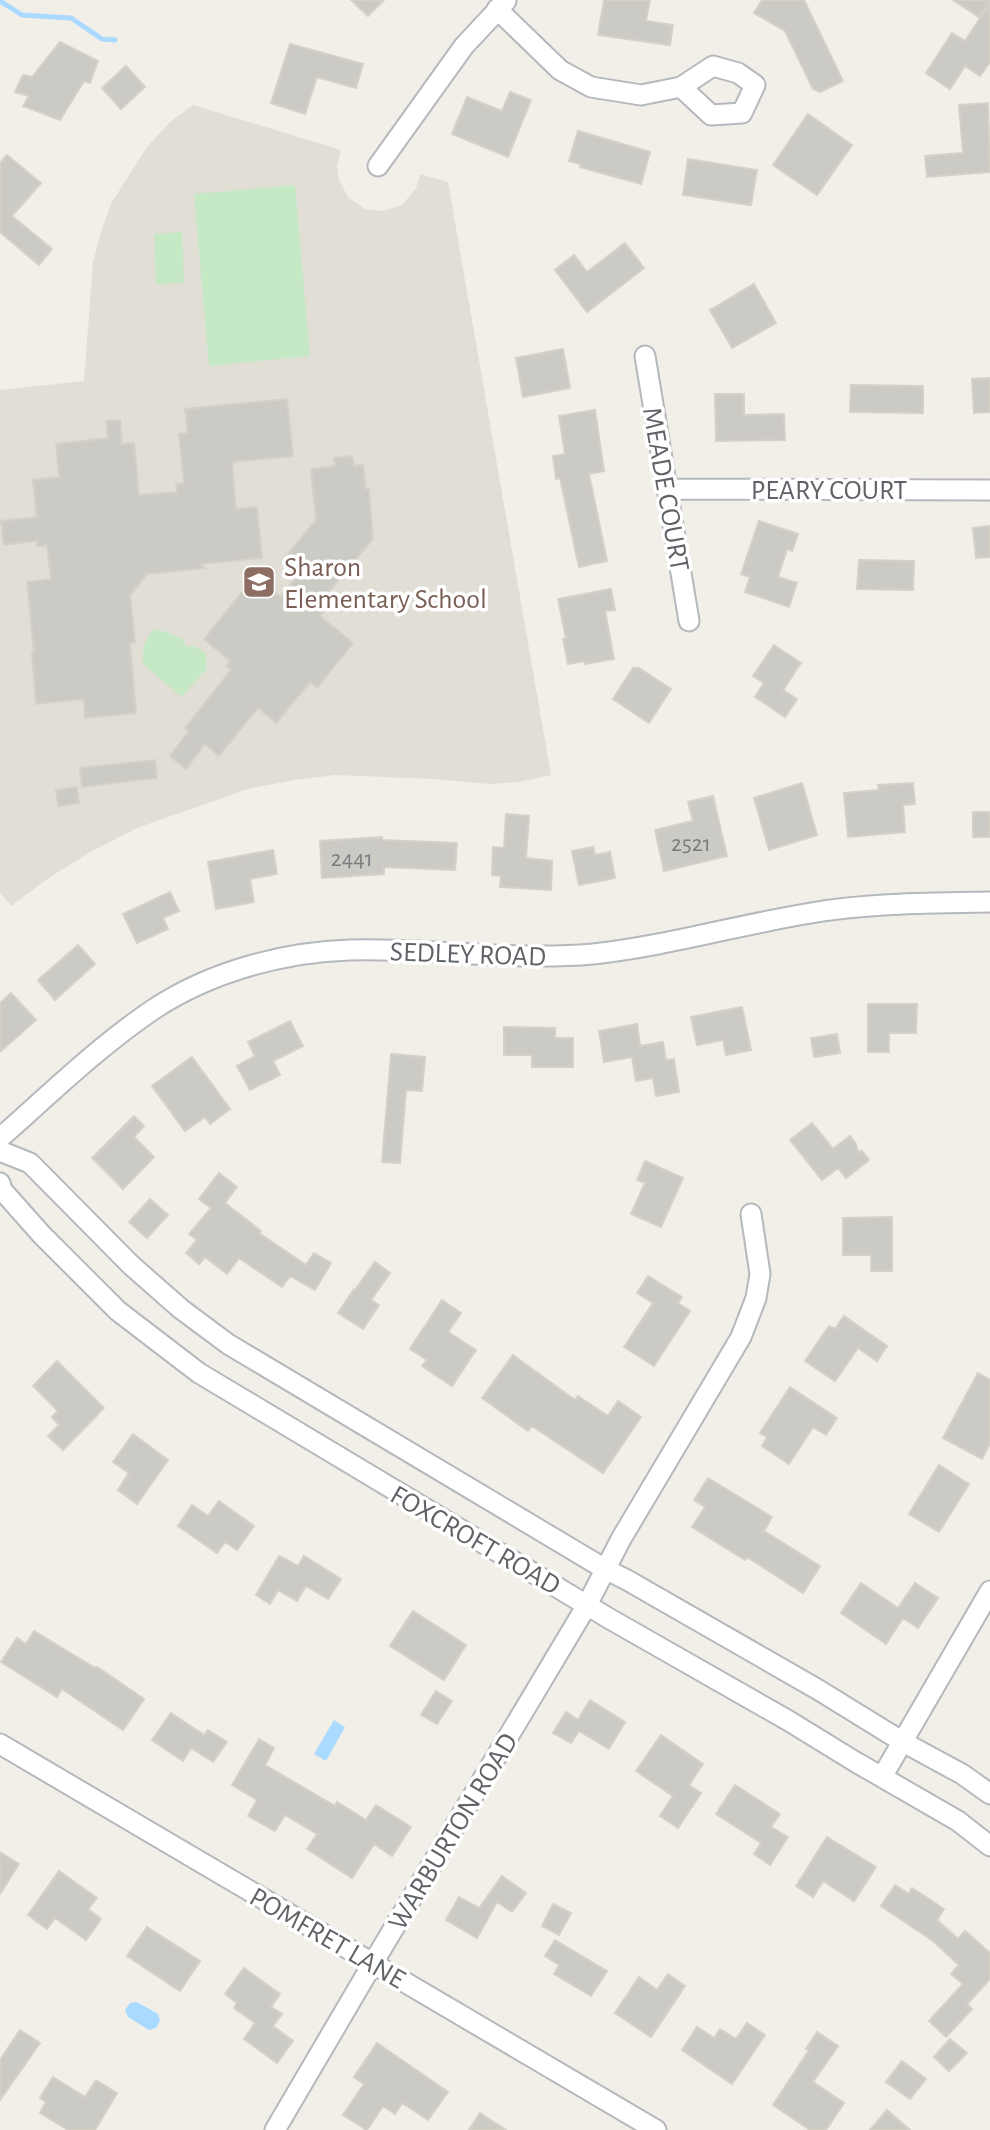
<svg xmlns="http://www.w3.org/2000/svg" width="990" height="2130" viewBox="0 0 990 2130" font-family="'Alegreya Sans',sans-serif">
<style>
.education{fill:#e1ded6}
.green{fill:#c5e8c5}
.water{fill:#aadaff}
.lines{fill:none;stroke-linecap:round;stroke-linejoin:round}
.stream{stroke:#aadaff;stroke-width:5}
.building{fill:#cccac5;stroke:#d6d1c6;stroke-width:2}
.minor-casing{stroke:#b5b8bc;stroke-width:23}
.minor{stroke:#fff;stroke-width:19}
.labels{text-anchor:middle;stroke-width:7;stroke-linejoin:round;paint-order:stroke}
.number-label{font-size:24px;fill:#7a7d7f}
.street-label{font-size:28px;fill:#5f6368;stroke:#fff}
.education-label{font-size:28px;fill:#785e54;stroke:#fff;text-anchor:start}
</style>
<rect width="100%" height="100%" fill="#f1efe8"/>
<path class="education" d="M193 105 341 150 337 166 339 180 348 197 365 209 384 211 403 204 416 188 420 174 448 182 551 775 519 782 490 784 434 779 335 775 295 780 248 789 137 828 92 851 50 877 11 906 0 892V390L84 381 93 262 102 229 112 202 147 147 170 122Z"/>
<path class="green" d="M295 185 310 356 209 366 194 194Z
M182 232 184 283 156 284 154 234Z
M154 630C167 631 181 636 188 647L194 646 206 653V670L182 696 179 695 143 664C142 652 144 638 154 630Z"/>
<path class="water" d="M334 1720 345 1727 326 1761 314 1754Z
M137 2002 158 2014 160 2021 156 2028 149 2030 128 2017 125 2010 130 2003Z"/>
<g class="lines">
<path class="stream" d="M0 1 22 15 71 18 102 39 115 40"/>
</g>
<path class="building" d="M351 0H384L368 16Z
M604 0H650L646 21 673 25 670 45 598 35Z
M762 0H804L843 81 820 92 813 89 785 31 754 13Z
M953 0H990L979 17Z
M990 3V62L980 76 965 66 950 89 926 73 952 33 965 41Z
M60 42 98 61 90 83 84 81 60 120 23 106 29 96 15 92 23 75 32 77Z
M290 44 363 64 356 88 317 77 305 114 271 103Z
M126 66 145 87 121 109 102 88Z
M510 92 531 100 508 157 452 134 467 97 502 111Z
M988 103 990 172 927 177 925 156 963 153 959 105Z
M808 114 852 145 817 195 773 165Z
M578 131 650 152 641 184 580 167 581 164 569 161Z
M7 155 41 183 12 216 52 249 39 265 0 232V163Z
M688 159 757 170 751 205 683 195Z
M625 243 644 268 587 312 555 270 574 255 587 272Z
M754 284 776 323 732 348 710 310Z
M563 349 570 388 523 397 516 358Z
M990 378V412L974 413 972 379Z
M851 385 923 386V413L850 412Z
M715 394H744V415L784 414 785 440 716 441Z
M287 399 293 456 232 462 236 509 257 507 262 558 200 564 205 568 147 574 130 595 135 643H130L136 713 85 718 84 699 36 704 32 653 34 652 27 582 51 579 47 545 37 546V541L4 545 1 521 37 517 33 480 59 477 56 444 108 438 106 421 120 420 122 444 134 443 139 495 177 492 176 484 184 483 179 434 188 433 185 409Z
M595 410 604 471 589 474 607 561 579 567 560 478 556 479 553 456 565 454 559 416Z
M352 456 354 466 363 465 366 489H369L373 539 320 602 327 608 320 616 353 643 317 688 310 682 276 723 258 708 219 756 205 744 186 769 170 756 189 731 185 728 231 670 226 666 230 661 204 639 255 576 280 597 299 574 283 560 316 520 311 469 335 466 334 458Z
M759 521 798 534 792 551 787 549 778 577 797 583 789 607 745 592 750 577 741 574Z
M990 526V557L976 558 973 528Z
M859 560 914 561 913 590 857 589Z
M611 589 615 610 605 611 614 659 585 664 584 661 568 664 563 639 566 638 558 599Z
M774 645 801 663 783 690 797 699 785 717 755 697 764 683 753 676Z
M633 668H639L671 689 649 723 613 699Z
M155 760 157 778 82 787 80 768Z
M802 783 817 835 769 850 754 798Z
M913 783 915 804 903 805 905 832 848 837 844 793 879 790 878 785Z
M77 787 79 803 58 806 56 790Z
M713 796 727 856 664 871 655 830 693 821 688 802Z
M973 812H990V837H973Z
M506 814 529 816 526 858 552 861 551 890 500 887 501 876 492 875 493 847 504 848Z
M382 837V840L457 843 455 870 384 867V874L322 878 320 841Z
M593 847 595 855 610 852 615 878 579 885 572 851Z
M273 850 277 874 250 879 254 902 216 909 208 862Z
M170 892 179 911 163 918 168 929 137 943 123 914Z
M78 945 95 964 55 1000 38 980Z
M11 993 36 1020 0 1052V1003Z
M868 1004H917L916 1033H889V1052H868Z
M742 1007 751 1050 726 1055 723 1040 697 1045 691 1017Z
M290 1021 303 1046 273 1061 280 1075 250 1090 237 1066 255 1056 248 1042Z
M637 1024 640 1046 663 1042 666 1060 674 1059 679 1092 656 1096 653 1078 636 1081 632 1057 604 1062 599 1031Z
M504 1027 555 1028V1038H573V1067H532V1055H504Z
M837 1034 840 1053 814 1057 811 1038Z
M391 1054 425 1057 422 1091 406 1090 400 1163 382 1162Z
M192 1057 230 1109 210 1124 205 1117 185 1131 152 1086Z
M134 1116 144 1126 134 1137 154 1157 123 1189 92 1158Z
M812 1123 833 1149 850 1136 856 1144 858 1152 862 1151 869 1160 846 1178 838 1168 822 1180 790 1140Z
M645 1161 683 1178 661 1227 631 1214 645 1183 637 1180Z
M219 1173 237 1187 225 1203 261 1231 259 1233 306 1265 314 1253 331 1263 315 1290 290 1276 282 1287 239 1258 227 1274 205 1257 199 1264 186 1253 197 1240 189 1234 211 1208 199 1199Z
M150 1199 168 1215 147 1238 129 1222Z
M892 1217V1271H871V1255H843V1218Z
M375 1262 390 1273 371 1300 379 1305 363 1329 338 1313 354 1289 355 1290Z
M648 1276 682 1297 678 1303 690 1311 654 1366 624 1347 653 1303 637 1293Z
M442 1300 461 1313 448 1332 476 1350 452 1386 422 1366 427 1360 410 1349Z
M844 1316 887 1346 877 1361 858 1348 835 1381 805 1361 829 1326 835 1329Z
M513 1355 575 1400 578 1396 608 1416 618 1401 641 1417 603 1473 532 1426 528 1431 482 1398Z
M57 1361 104 1408 63 1450 48 1436 59 1425 52 1417 58 1411 33 1386Z
M978 1373 990 1380V1443L982 1459 943 1438Z
M790 1387 837 1418 826 1435 813 1427 789 1464 762 1446 767 1437 760 1433Z
M133 1434 168 1460 137 1504 118 1490 129 1473 113 1462Z
M939 1465 969 1484 939 1532 909 1514Z
M708 1478 772 1517 764 1531 820 1566 803 1593 747 1557 745 1560 692 1527 705 1507 694 1500Z
M219 1501 254 1526 237 1550 225 1542 217 1553 178 1526 192 1505 208 1516Z
M279 1556 298 1566 304 1556 341 1579 328 1599 306 1586 297 1601 278 1590 270 1604 256 1595Z
M861 1583 898 1608 915 1583 938 1598 918 1628 903 1618 886 1644 841 1613Z
M413 1611 466 1645 444 1680 390 1646Z
M34 1631 95 1668 97 1667 144 1699 123 1730 62 1689 57 1697 1 1662 17 1638 26 1644Z
M436 1691 452 1701 437 1724 421 1715Z
M590 1700 625 1722 609 1749 579 1731 571 1743 553 1733 566 1712 578 1720Z
M171 1713 204 1735 208 1730 227 1742 213 1762 191 1748 183 1761 152 1740Z
M661 1735 703 1764 689 1785 701 1793 678 1828 660 1816 673 1796 636 1771Z
M259 1739 274 1748 265 1765 335 1806 337 1802 366 1820 376 1805 411 1827 392 1856 374 1844 352 1878 307 1849 317 1834 285 1815 275 1831 248 1816 257 1800 232 1785Z
M735 1785 780 1814 771 1827 788 1837 770 1865 754 1854 761 1843 716 1814Z
M827 1837 876 1867 854 1901 823 1881 813 1897 796 1886Z
M0 1852 19 1864 0 1894Z
M59 1871 97 1898 88 1909 101 1919 86 1940 55 1918 47 1929 28 1915Z
M502 1876 526 1893 512 1912 497 1902 477 1938 446 1920 459 1897 479 1908Z
M895 1885 909 1894 912 1888 944 1909 937 1920 958 1939 965 1931 990 1953V1979L967 2004 972 2009 946 2037 929 2021 963 1984 951 1974 959 1965 933 1941 881 1906Z
M553 1904 571 1913 559 1935 542 1926Z
M147 1927 200 1961 180 1991 127 1956Z
M555 1940 607 1971 591 1996 554 1974 559 1965 545 1956Z
M244 1968 280 1994 271 2007 282 2014 273 2026 293 2041 277 2063 244 2039 255 2023 234 2008 237 2003 225 1994Z
M668 1974 685 1986 651 2037 615 2013 639 1977 657 1990Z
M747 2023 765 2035 732 2084 682 2050 697 2027 714 2038 720 2029 736 2039Z
M20 2030 40 2043 0 2100V2060Z
M817 2032 838 2046 813 2082 844 2103 826 2130H810L773 2105 809 2050 806 2049Z
M950 2039 967 2053 949 2071 934 2057Z
M377 2043 448 2092 428 2120 402 2103 395 2114 383 2106 367 2130 343 2115 364 2084 354 2077Z
M902 2061 926 2079 910 2099 886 2082Z
M53 2077 85 2097 96 2080 117 2093 95 2130H68L40 2113 46 2102 40 2098Z
M887 2110 910 2130H870Z
M480 2113 506 2130H469Z"/>
<g class="lines">
<defs>
<path id="minor" d="M497 9 560 70 591 87 641 95 681 87 711 115 742 113 755 85 738 73 713 66 681 87
M378 166 464 46 506 1
M645 356 689 621
M667 489 990 490
M0 1138C50 1094 99 1046 154 1009 210 972 283 952 350 950 431 948 511 961 593 954 666 946 738 925 811 913 869 903 931 903 990 902
M0 1151 30 1163 131 1265 181 1309 228 1344 605 1569 627 1580 817 1689 903 1742 962 1774 990 1794
M0 1183 2 1190 41 1234 118 1311 199 1373 610 1619 789 1721 854 1761 958 1821 990 1846
M0 1744 656 2130
M882 1777 990 1591
M275 2130 373 1963 587 1605 621 1539 741 1337 756 1298 760 1274 751 1214"/>
</defs>
<use href="#minor" class="minor-casing"/>
<use href="#minor" class="minor"/>
</g>
<defs>
<symbol id="school-square" viewBox="-11 -11 22 22"><rect x="-9" y="-9" width="18" height="18" rx="4" fill="#8d6e63" stroke="#fff"/><path d="M0-5L7-2L0 1L-7-2ZM-4 1L0 2.5L4 1V4Q0 6-4 4Z" fill="#fff"/></symbol>
</defs>
<g fill-rule="evenodd">
<use href="#school-square" x="240" y="563" width="38" height="38"/>
</g>
<g class="labels">
<g class="number-label">
<text x="691" y="851">2521</text>
<text x="352" y="866">2441</text>
</g>
<g class="street-label">
<text transform="translate(667 489) rotate(80)" y="10">MEADE COURT</text>
<text x="829" y="499">PEARY COURT</text>
<text transform="translate(468 953) rotate(2)" y="10">SEDLEY ROAD</text>
<text transform="translate(476 1539) rotate(30)" y="10">FOXCROFT ROAD</text>
<text transform="translate(452 1831) rotate(-59)" y="10">WARBURTON ROAD</text>
<text transform="translate(328 1937) rotate(30)" y="10">POMFRET LANE</text>
</g>
<g class="education-label">
<text x="284" y="576">Sharon<tspan x="284" dy="32">Elementary School</tspan></text>
</g>
</g>
</svg>
